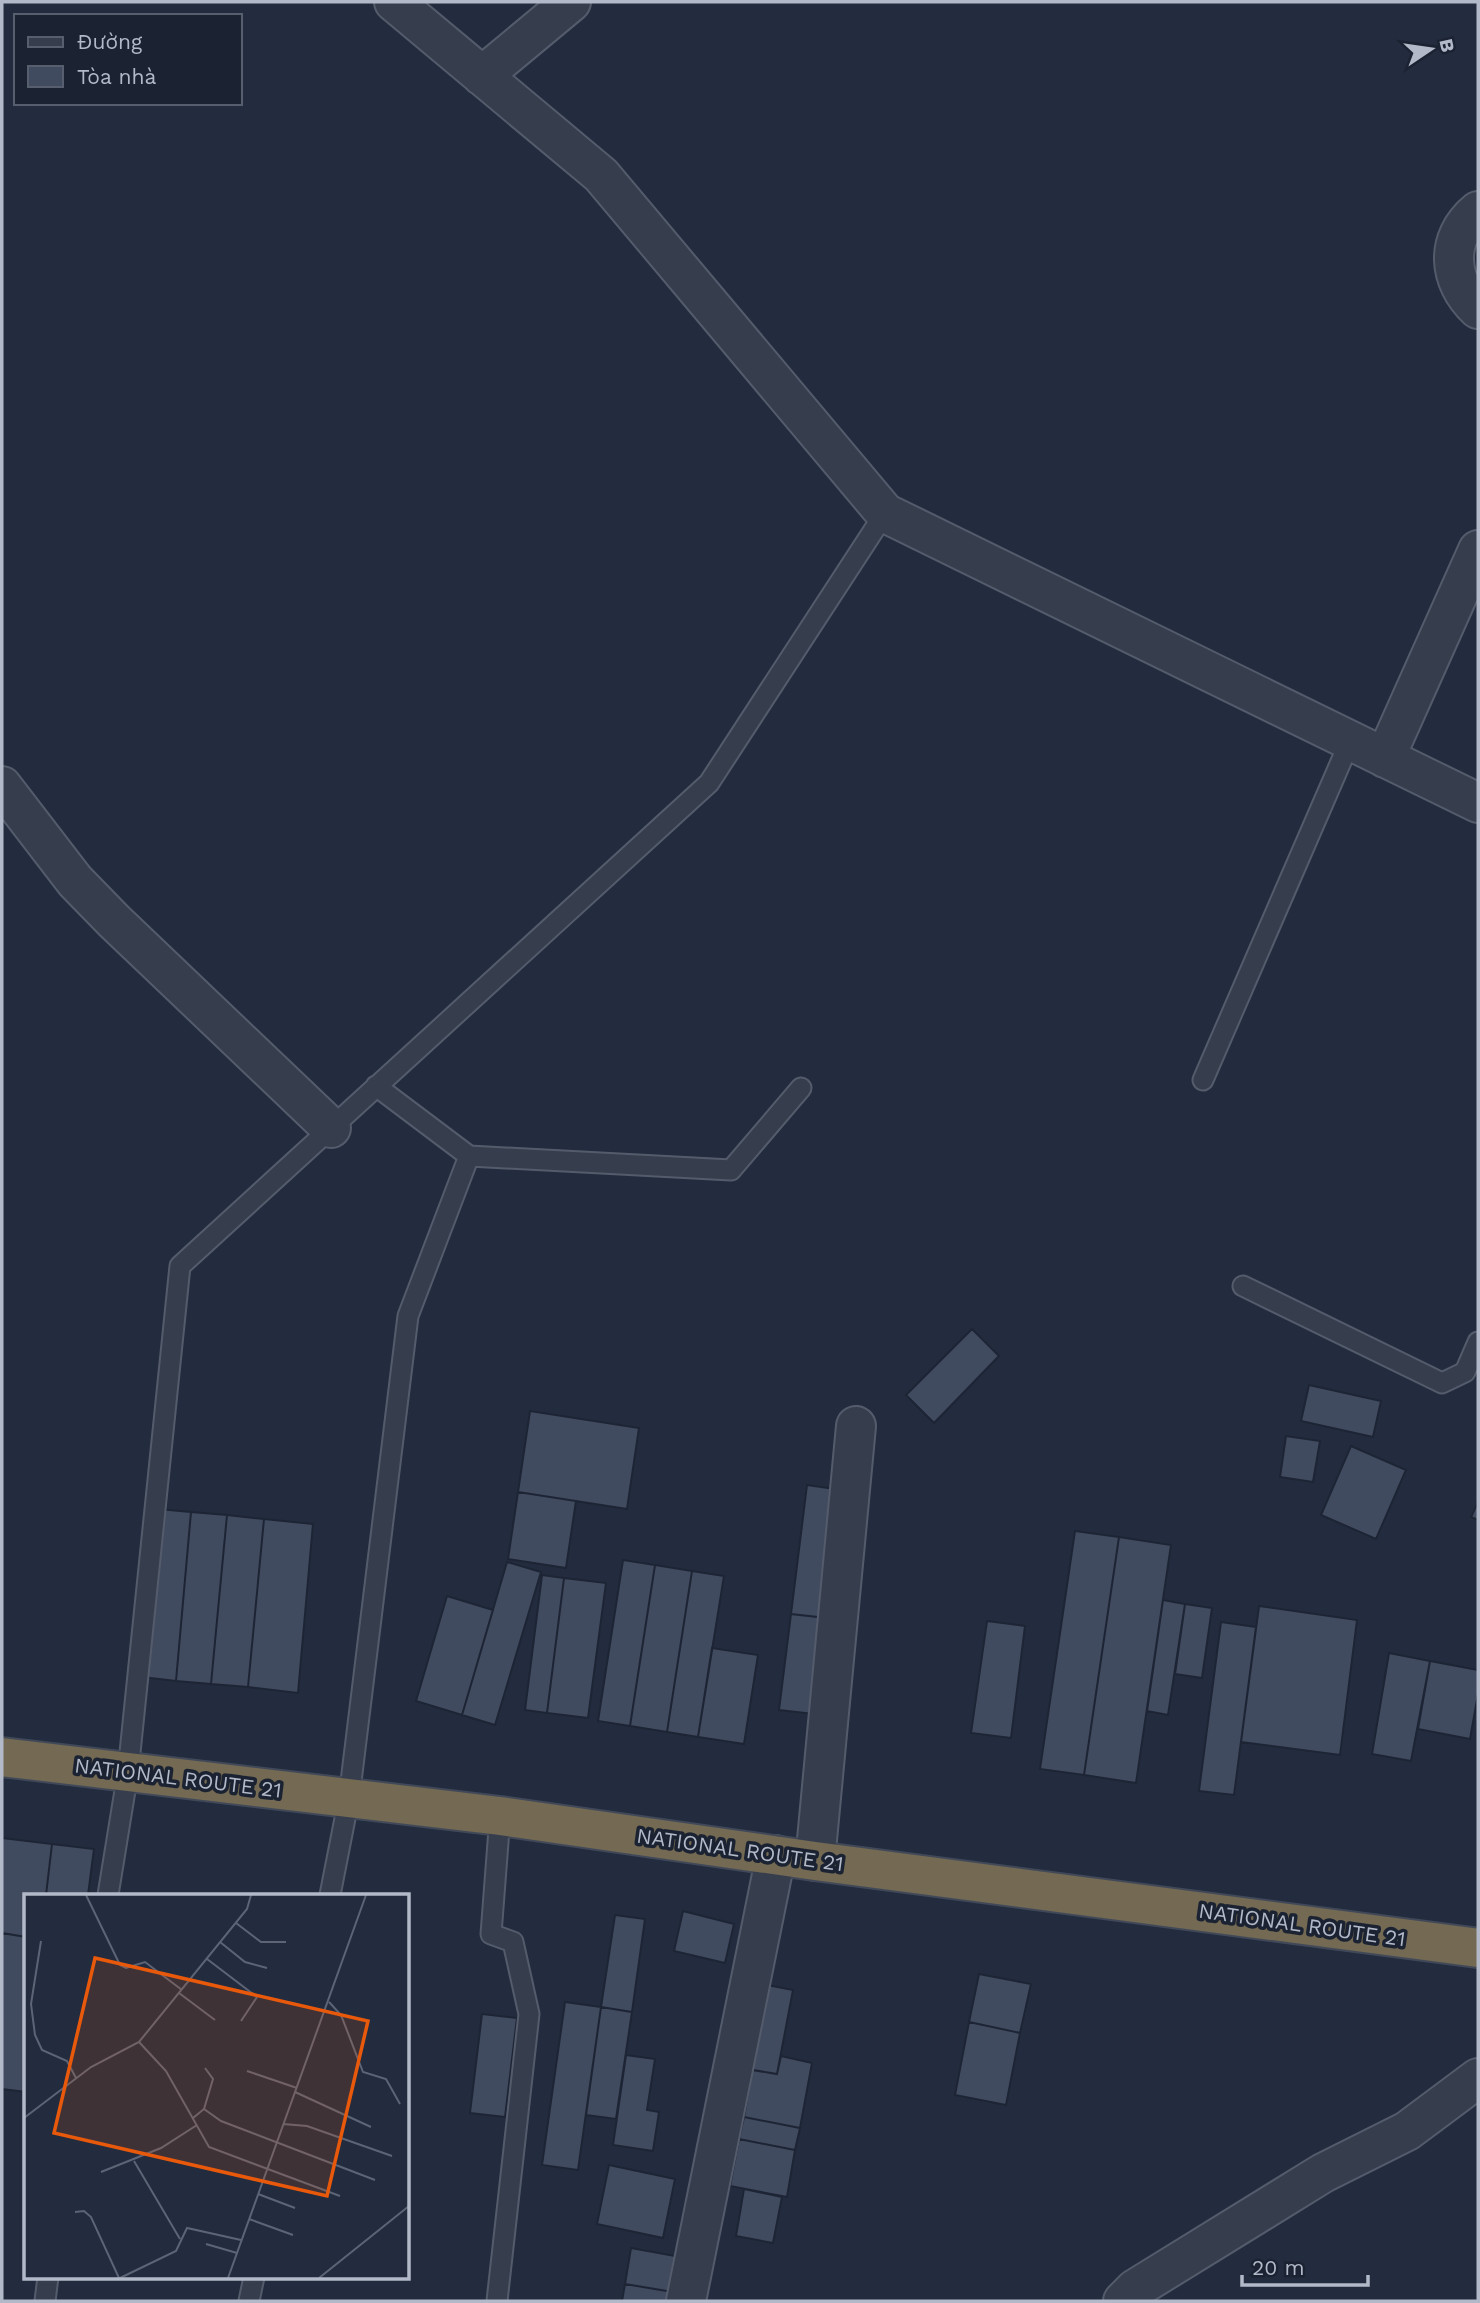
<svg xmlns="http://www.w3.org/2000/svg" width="1480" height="2303" viewBox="0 0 1480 2303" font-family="'Work Sans',sans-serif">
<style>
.building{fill:#414b60;stroke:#1d2535;stroke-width:2}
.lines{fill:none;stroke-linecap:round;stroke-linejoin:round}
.lane-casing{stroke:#545c6c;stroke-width:23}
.street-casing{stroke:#545c6c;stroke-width:42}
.highway-casing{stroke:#414959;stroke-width:42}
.lane{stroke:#363e4e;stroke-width:19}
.street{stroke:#363e4e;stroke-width:38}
.highway{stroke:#746a53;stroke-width:38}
.labels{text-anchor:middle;stroke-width:7;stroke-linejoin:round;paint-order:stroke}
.street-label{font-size:21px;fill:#b2b9c9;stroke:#1b2333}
.inset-road{fill:none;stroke:#5c6476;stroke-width:2}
.view{fill:#e8590c;fill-opacity:0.15;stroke:#e8590c;stroke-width:3.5}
.inset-edge{fill:none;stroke:#b2b9c9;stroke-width:3.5}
</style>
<rect width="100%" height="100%" fill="#222c3e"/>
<path class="building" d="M972 1329 999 1356 934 1423 906 1395Z
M1309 1385 1381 1401 1373 1437 1301 1421Z
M530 1411 639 1428 627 1509 518 1492Z
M1286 1436 1320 1441 1313 1482 1280 1477Z
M1351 1446 1406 1470 1376 1539 1321 1515Z
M807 1485 842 1490 826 1618 791 1614Z
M518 1492 576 1501 566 1568 508 1559Z
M1478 1502V1520L1471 1517Z
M158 1509 191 1512 176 1681 142 1677Z
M191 1512 227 1515 211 1684 176 1681Z
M227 1515 264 1519 248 1687 211 1684Z
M264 1519 313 1524 298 1693 248 1687Z
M1075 1531 1119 1537 1084 1775 1040 1769Z
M1119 1537 1171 1545 1136 1783 1084 1775Z
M623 1560 655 1565 630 1726 598 1721Z
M507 1562 541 1572 495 1725 462 1715Z
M655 1565 692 1571 667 1732 630 1726Z
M692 1571 724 1576 698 1737 667 1732Z
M542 1575 564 1578 547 1713 525 1710Z
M564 1578 606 1583 588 1718 547 1713Z
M447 1596 493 1610 462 1715 416 1701Z
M1163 1600 1185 1604 1168 1715 1147 1711Z
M1185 1604 1212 1608 1202 1678 1175 1674Z
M1259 1606 1357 1620 1340 1755 1241 1742Z
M791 1614 826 1618 814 1714 779 1710Z
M987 1621 1025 1626 1011 1738 971 1733Z
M1221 1622 1256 1627 1234 1795 1199 1791Z
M712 1648 758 1655 744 1744 698 1737Z
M1389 1653 1430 1661 1411 1761 1372 1754Z
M1430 1661 1478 1670V1694L1470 1739 1418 1729Z
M2 1838 52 1844 46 1895H26V1937L2 1933Z
M52 1844 94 1849 88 1895H46Z
M683 1911 734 1924 725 1963 674 1951Z
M615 1915 645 1919 632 2012 601 2007Z
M2 1933 26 1937V2092L2 2089Z
M979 1974 1031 1984 1020 2033 969 2022Z
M757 1983 793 1990 777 2074 742 2068Z
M565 2002 601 2007 578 2170 542 2165Z
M601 2007 632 2012 616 2119 586 2115Z
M482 2014 517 2018 505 2117 470 2113Z
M969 2022 1020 2033 1006 2105 955 2095Z
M626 2055 655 2059 647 2110 659 2112 653 2151 613 2145Z
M781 2056 812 2063 800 2128 744 2117 752 2070 777 2074Z
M744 2117 800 2128 795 2150 739 2139Z
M739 2139 795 2150 787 2197 730 2186Z
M609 2165 675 2179 663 2238 597 2224Z
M744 2189 782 2197 773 2243 736 2236Z
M631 2248 686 2258 679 2293 625 2284Z
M625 2284 679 2293 678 2301H622Z"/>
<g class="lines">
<defs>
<path id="lane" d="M1203 1080 1350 741
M376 1086 469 1156 731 1170 801 1088
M1243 1286 1442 1383 1465 1372 1478 1342
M108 1895 128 1772 180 1266 709 783 885 513
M330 1895 349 1798 408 1316 469 1156
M45 2301 48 2277
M249 2301 254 2277
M497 2301 529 2014 513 1942 491 1934 500 1816"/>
<path id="street" d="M394 2 601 175 885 513 1478 803
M482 76 571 2
M1478 211C1444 239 1448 281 1478 309
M1385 758 1478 550
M2 786 75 881 114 921 331 1128
M815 1861 856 1426
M686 2301 776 1855
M1123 2301 1135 2289 1323 2173 1407 2131 1478 2078"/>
<path id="highway" d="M2 1757 500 1816 815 1861 1478 1948"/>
</defs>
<use href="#lane" class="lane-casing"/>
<use href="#street" class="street-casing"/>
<use href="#highway" class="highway-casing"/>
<use href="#lane" class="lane"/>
<use href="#street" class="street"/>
<use href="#highway" class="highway"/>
</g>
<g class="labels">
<g class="street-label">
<text transform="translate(178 1778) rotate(7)" y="7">NATIONAL ROUTE 21</text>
<text transform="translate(740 1850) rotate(8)" y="7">NATIONAL ROUTE 21</text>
<text transform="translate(1302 1925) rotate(8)" y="7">NATIONAL ROUTE 21</text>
</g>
</g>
<g transform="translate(24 1894)">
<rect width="385" height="385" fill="#222c3e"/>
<path class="inset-road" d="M62 1 96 71 102 74 121 68 158 96M212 29 237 48H262M17 47 7 110 11 141 18 156 43 167 52 184M196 48 221 68 243 74M183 65 233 103 217 127M155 99 191 126M305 108 317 121 339 178 362 185 376 210M115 148 142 177 185 253 316 302M223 177 273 194M271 198 347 233M180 215 197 227 351 286M0 224 67 173 115 148 223 15 227 1M169 224 180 215 189 185 181 174M259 230 283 232 368 262M110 267 156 345M77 278 137 254 173 231M234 300 271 314M51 318 60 317 67 323 95 384M225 325 269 341M182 350 213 359M96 384 152 357 163 334 217 346M204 384 342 1M295 384 385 312"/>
<path class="view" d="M71 64 344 127 303 302 30 239Z"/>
<rect width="385" height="385" class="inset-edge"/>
</g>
<rect width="1480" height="2303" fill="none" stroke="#b2b9c9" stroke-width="7"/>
<rect x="14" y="14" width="228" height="91" fill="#1b2333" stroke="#575f6f" stroke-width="2"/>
<rect x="28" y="37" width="35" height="10" fill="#363e4e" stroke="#575f6f" stroke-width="2"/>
<text x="77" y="49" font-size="21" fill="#b2b9c9">Đường</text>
<rect x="28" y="66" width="35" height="21" fill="#414b60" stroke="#575f6f" stroke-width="2"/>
<text x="77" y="84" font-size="21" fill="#b2b9c9">Tòa nhà</text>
<g transform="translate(1431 49) rotate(77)" stroke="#1b2333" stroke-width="5" paint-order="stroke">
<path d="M0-5L12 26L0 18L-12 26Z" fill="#b2b9c9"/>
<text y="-10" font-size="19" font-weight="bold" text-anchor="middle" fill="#b2b9c9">B</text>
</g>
<path d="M1242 2275v10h126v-10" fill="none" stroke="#b2b9c9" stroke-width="3.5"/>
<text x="1252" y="2275" font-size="21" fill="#b2b9c9" stroke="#1b2333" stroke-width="5" paint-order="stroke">20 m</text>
</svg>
